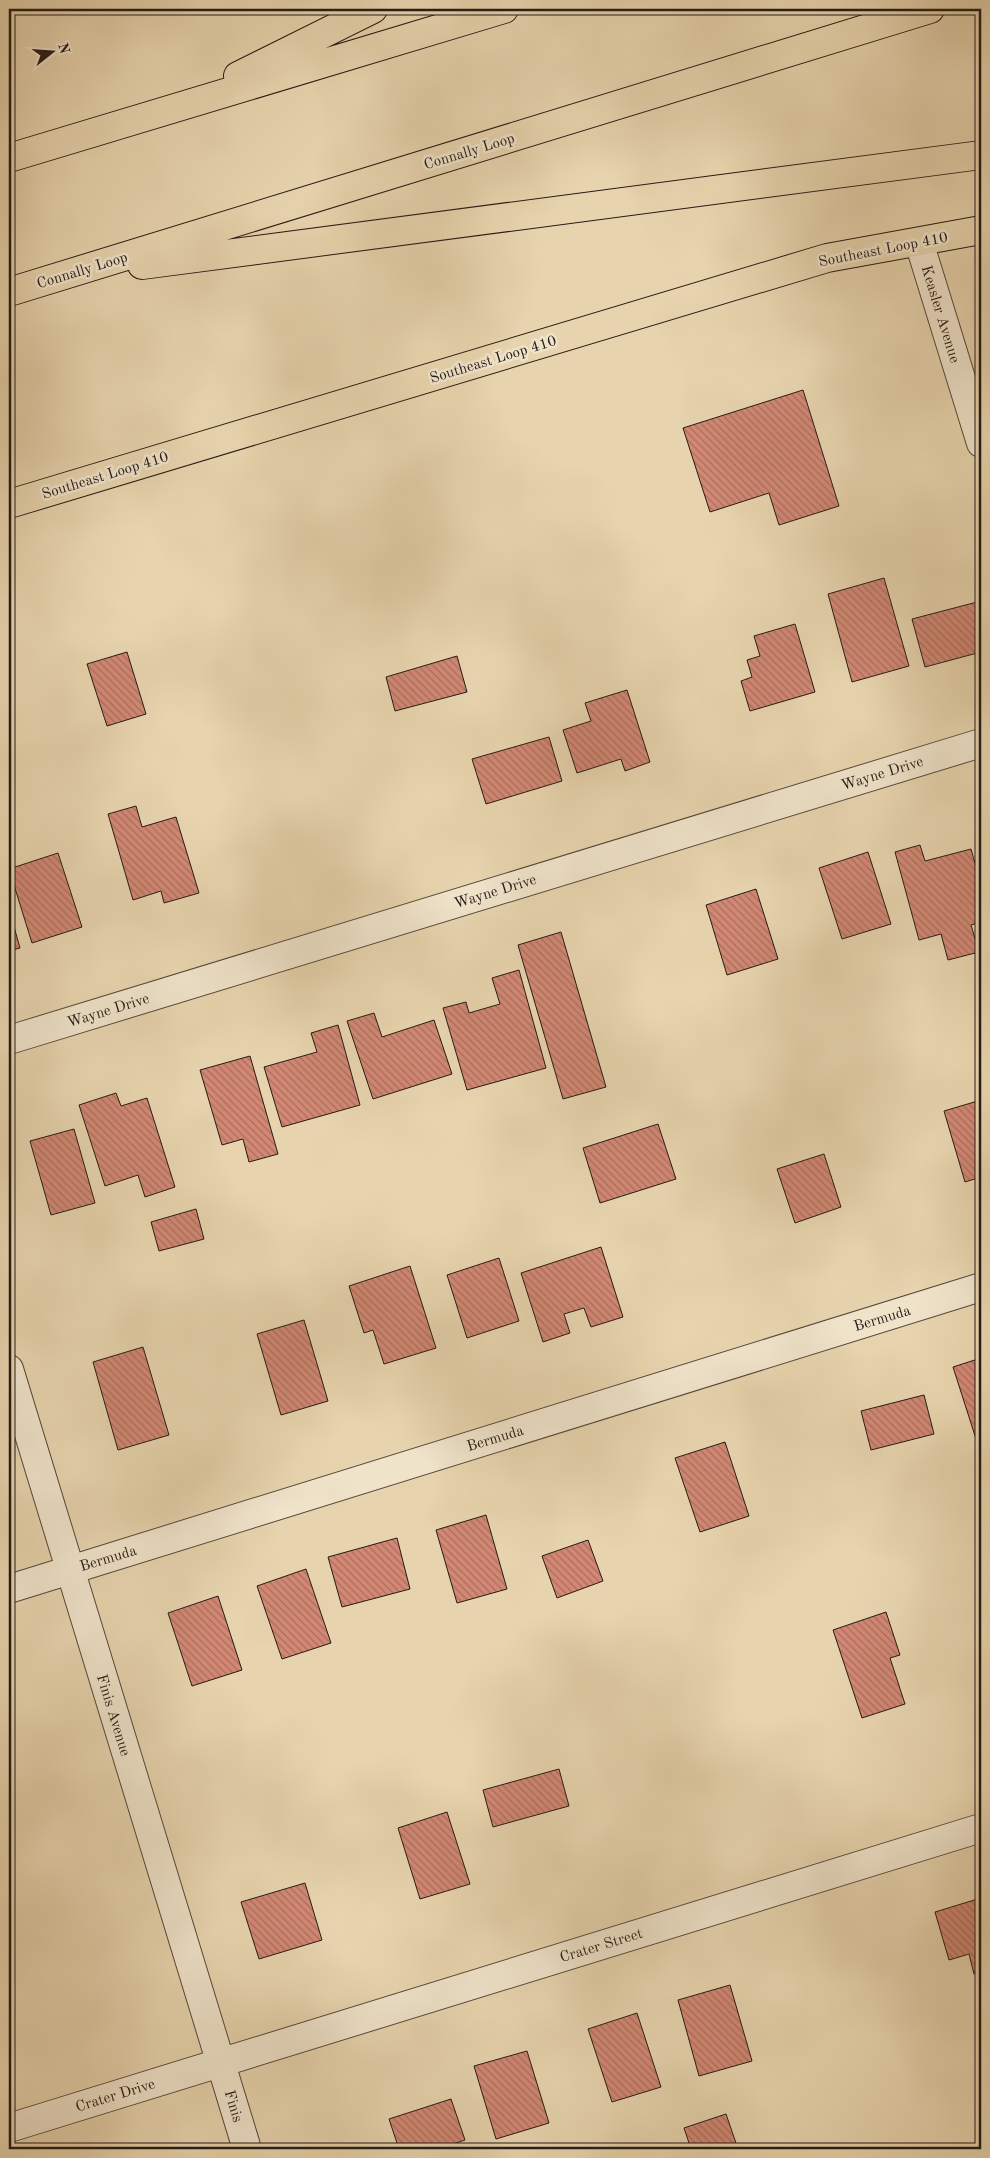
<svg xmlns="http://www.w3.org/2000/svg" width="990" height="2158" viewBox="0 0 990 2158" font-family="'Old Standard TT',serif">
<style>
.building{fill:url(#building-back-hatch);stroke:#261a14}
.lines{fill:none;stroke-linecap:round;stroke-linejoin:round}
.minor-casing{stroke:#56483a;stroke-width:30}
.major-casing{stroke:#261a14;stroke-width:30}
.highway-casing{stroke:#261a14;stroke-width:30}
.minor{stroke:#efe3ca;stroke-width:28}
.major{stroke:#e7d4ae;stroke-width:28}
.highway{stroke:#e7d4ae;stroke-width:28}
.labels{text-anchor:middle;stroke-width:5;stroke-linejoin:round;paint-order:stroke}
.street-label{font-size:15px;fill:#261a14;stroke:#efe3ca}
</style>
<defs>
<pattern id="building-back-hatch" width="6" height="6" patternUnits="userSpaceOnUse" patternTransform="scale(1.25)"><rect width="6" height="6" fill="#d28874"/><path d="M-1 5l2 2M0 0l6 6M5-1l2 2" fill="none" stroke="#aa6e5e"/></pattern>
</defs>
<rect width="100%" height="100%" fill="#e7d4ae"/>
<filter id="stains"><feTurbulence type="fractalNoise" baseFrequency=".004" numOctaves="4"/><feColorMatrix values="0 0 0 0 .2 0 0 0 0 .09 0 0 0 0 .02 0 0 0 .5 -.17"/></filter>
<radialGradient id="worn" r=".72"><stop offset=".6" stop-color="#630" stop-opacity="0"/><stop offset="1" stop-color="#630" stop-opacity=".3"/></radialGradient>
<path class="building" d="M803 390 839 506 779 525 769 493 710 512 683 428Z
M884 578 909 666 852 682 828 594Z
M981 601V652L925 667 912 619Z
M795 624 815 692 750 711 741 681 752 677 747 660 760 656 754 636Z
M127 652 146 714 107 726 87 664Z
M457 656 467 692 395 711 386 677Z
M627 690 650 762 625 771 621 759 577 773 563 730 591 721 585 703Z
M549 737 562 781 486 804 472 759Z
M136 806 142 827 176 817 199 893 164 903 161 891 133 900 108 814Z
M920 845 925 861 971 849 981 885V922L971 925 979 952 948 960 941 934 919 940 895 852Z
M868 852 891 924 842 939 819 868Z
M58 853 82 927 32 943 9 869Z
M756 889 778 959 727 975 706 905Z
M9 909 20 948 9 951Z
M561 932 606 1087 563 1099 518 945Z
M519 970 546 1068 467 1090 443 1008 466 1002 469 1013 500 1004 492 978Z
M374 1013 382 1037 434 1020 452 1074 373 1099 347 1021Z
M338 1025 360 1105 282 1127 264 1067 317 1052 311 1033Z
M250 1056 278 1154 249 1162 243 1139 222 1145 200 1070Z
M116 1093 121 1106 147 1098 175 1187 145 1197 138 1175 105 1186 79 1105Z
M981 1100V1177L965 1182 944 1111Z
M658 1124 676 1179 600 1203 583 1148Z
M74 1129 95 1203 51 1215 30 1141Z
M824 1154 841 1207 795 1223 777 1169Z
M196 1209 204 1239 159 1251 151 1222Z
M601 1247 623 1317 591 1327 584 1308 564 1314 570 1333 543 1342 521 1273Z
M499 1258 519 1321 467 1338 447 1275Z
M410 1266 436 1348 384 1364 373 1330 364 1333 349 1286Z
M304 1320 328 1401 281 1415 257 1334Z
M143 1347 169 1435 118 1450 93 1362Z
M981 1358V1441L977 1442 953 1367Z
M924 1395 934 1434 871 1450 861 1411Z
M725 1442 749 1516 700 1532 675 1458Z
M486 1515 507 1589 457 1603 436 1530Z
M397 1538 410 1589 342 1607 328 1557Z
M588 1540 603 1581 557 1598 542 1556Z
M306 1569 331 1643 282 1659 257 1586Z
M218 1596 242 1670 192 1686 168 1613Z
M886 1612 900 1655 890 1658 905 1704 862 1718 833 1630Z
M559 1769 569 1806 493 1827 483 1790Z
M447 1812 470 1884 420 1899 398 1828Z
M305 1883 322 1940 259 1959 241 1902Z
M981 1898V1972L974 1974 969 1954 949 1960 935 1912Z
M730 1985 752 2061 699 2076 678 2000Z
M637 2013 661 2087 612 2102 588 2029Z
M527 2051 549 2123 496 2139 474 2066Z
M451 2099 465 2140 438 2149H399L389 2119Z
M726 2114 738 2149H691L684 2128Z"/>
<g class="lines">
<defs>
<path id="minor" d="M919 242 981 443
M9 1040 981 743
M9 1369 247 2149
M9 1589 981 1287
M9 2128 981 1828"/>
<path id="major" d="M9 504 827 258 981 230"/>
<path id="highway" d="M238 76 373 9
M9 158 504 9
M142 265 981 155
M9 292 930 9"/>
</defs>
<use href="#minor" class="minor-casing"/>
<use href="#major" class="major-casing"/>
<use href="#highway" class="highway-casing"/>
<use href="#minor" class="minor"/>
<use href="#major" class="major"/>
<use href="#highway" class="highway"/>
</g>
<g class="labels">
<g class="street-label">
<text transform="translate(469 151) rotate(-17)" y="5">Connally Loop</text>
<text transform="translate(883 249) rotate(-11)" y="5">Southeast Loop 410</text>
<text transform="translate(82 270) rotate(-17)" y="5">Connally Loop</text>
<text transform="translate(941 314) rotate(73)" y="5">Keasler Avenue</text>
<text transform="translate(493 359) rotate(-17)" y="5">Southeast Loop 410</text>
<text transform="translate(105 475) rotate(-17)" y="5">Southeast Loop 410</text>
<text transform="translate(882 773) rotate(-17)" y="5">Wayne Drive</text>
<text transform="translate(495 891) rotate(-17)" y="5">Wayne Drive</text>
<text transform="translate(108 1010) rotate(-17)" y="5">Wayne Drive</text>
<text transform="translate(882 1318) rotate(-17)" y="5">Bermuda</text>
<text transform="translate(495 1438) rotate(-17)" y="5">Bermuda</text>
<text transform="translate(108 1558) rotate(-17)" y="5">Bermuda</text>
<text transform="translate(114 1715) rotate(73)" y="5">Finis Avenue</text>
<text transform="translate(601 1945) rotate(-17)" y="5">Crater Street</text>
<text transform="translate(115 2095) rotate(-17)" y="5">Crater Drive</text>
<text transform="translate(234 2106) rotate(73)" y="5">Finis</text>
</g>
</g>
<rect width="990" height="2158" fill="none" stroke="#e7d4ae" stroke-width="30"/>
<rect x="10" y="10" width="970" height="2138" fill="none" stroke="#261a14" stroke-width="2.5"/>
<rect x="15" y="15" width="960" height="2128" fill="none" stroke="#261a14"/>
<g transform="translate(52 52) rotate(73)" stroke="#efe3ca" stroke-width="4" paint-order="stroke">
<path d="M0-4L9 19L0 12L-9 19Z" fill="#261a14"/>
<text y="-8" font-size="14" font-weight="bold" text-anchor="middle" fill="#261a14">N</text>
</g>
<rect width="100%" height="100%" filter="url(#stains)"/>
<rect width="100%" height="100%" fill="url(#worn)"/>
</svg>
